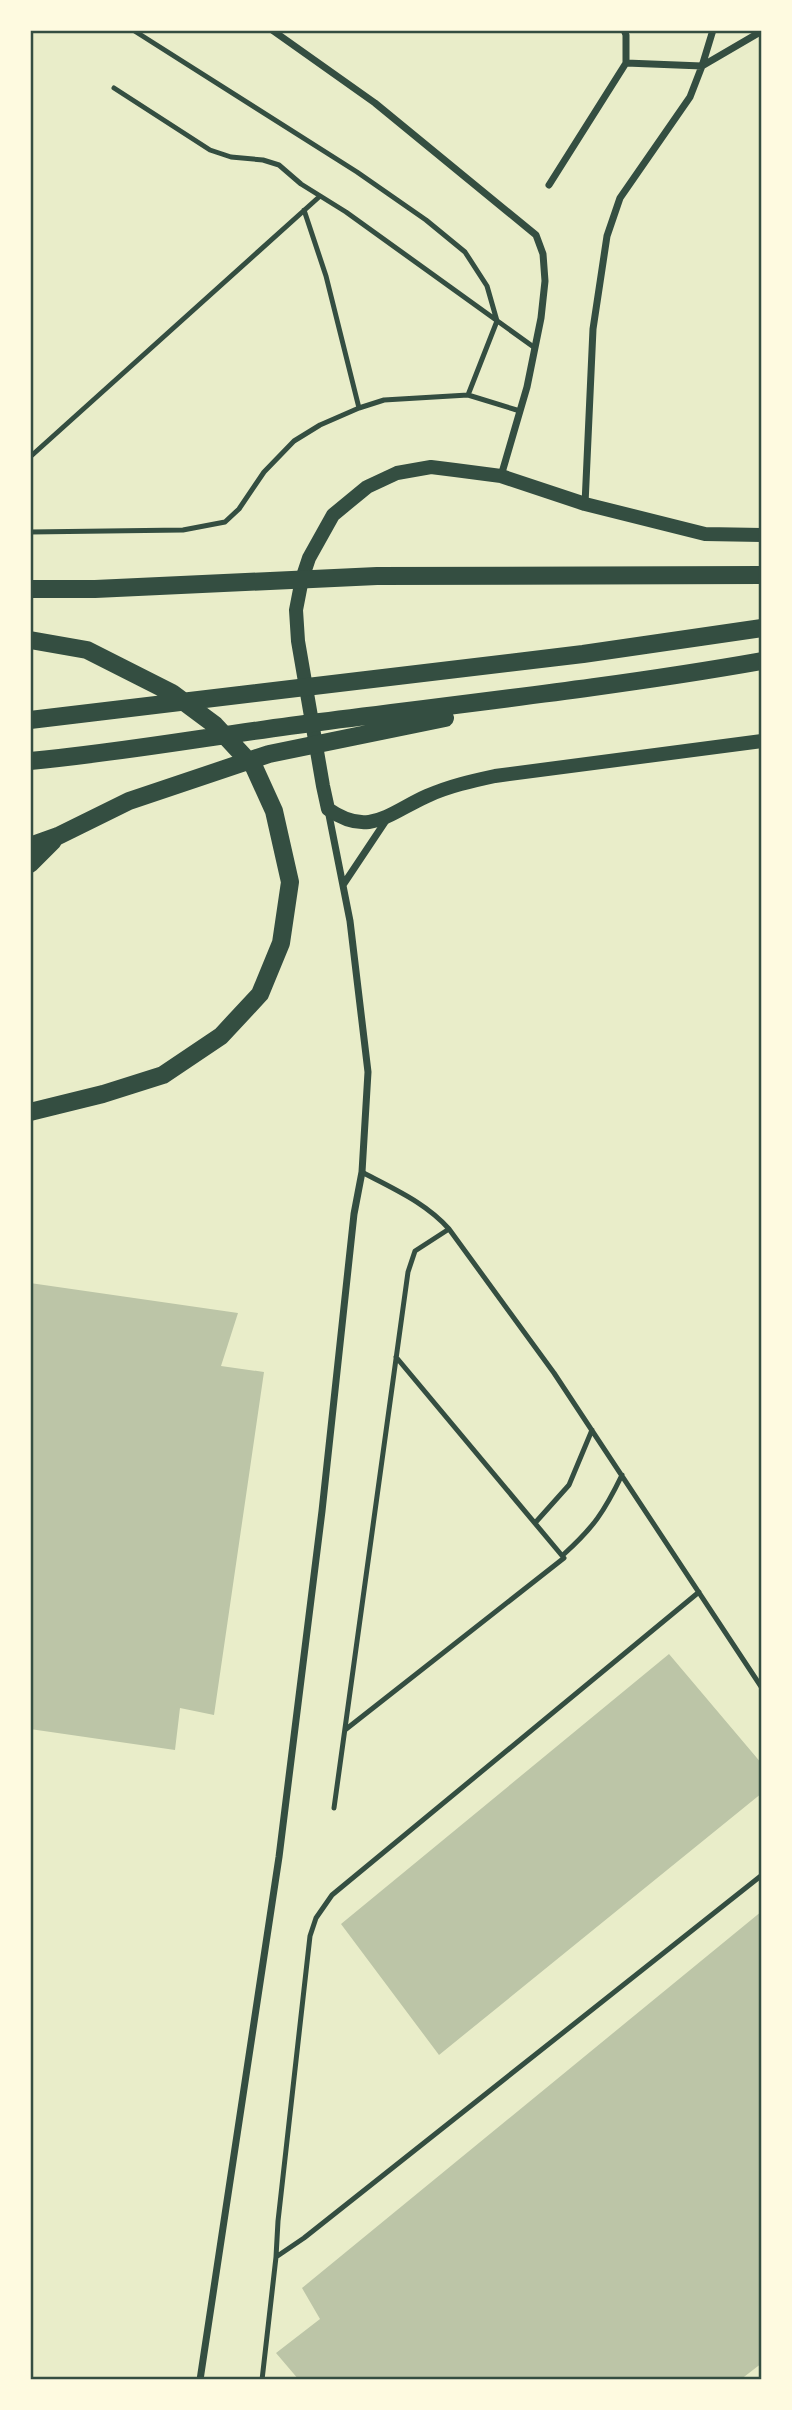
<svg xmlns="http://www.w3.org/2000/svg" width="792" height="2410" viewBox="0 0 792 2410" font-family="Commissioner,sans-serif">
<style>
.building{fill:#bcc5a7}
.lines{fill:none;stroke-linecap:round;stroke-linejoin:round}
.service{stroke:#344e41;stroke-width:5}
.minor{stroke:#344e41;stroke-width:7}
.secondary{stroke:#344e41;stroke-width:14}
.motorway{stroke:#344e41;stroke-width:18}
.neatline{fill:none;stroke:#344e41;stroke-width:2.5}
</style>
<rect width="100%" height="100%" fill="#e9edc9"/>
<path class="building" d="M30 1283 238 1313 221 1366 264 1372 214 1715 180 1708 175 1750 30 1729Z
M669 1654 762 1764V1793L439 2055 341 1924Z
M762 1911V2363L740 2380H299L276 2353 320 2319 302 2288Z"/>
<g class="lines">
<path class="service" d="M133 30 357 172 426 220 465 252 487 286 497 321 468 395
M114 88 210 150 231 157 263 160 279 165 301 184 346 212 535 348
M304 210 326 276 359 408
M30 457 319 197
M30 532 183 530 225 522 239 509 264 472 294 441 320 425 359 408 384 400 468 395 520 411
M362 1172C393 1189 425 1202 449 1229L554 1373 762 1688
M535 1523 569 1485 592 1430
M563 1555C594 1527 604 1512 622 1475
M699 1592 332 1895 316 1918 310 1936 278 2221 276 2257 304 2238 762 1875
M345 1730 564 1558 396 1357
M334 1808 408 1272 415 1251 449 1229
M262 2380 276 2257"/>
<path class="minor" d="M272 30 375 103 536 235 543 254 545 281 541 318 527 387 501 476
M626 63 702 66 713 30
M549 185 626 63V35L624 30
M585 504 593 329 607 236 620 198 690 97 702 66 762 31
M343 885 387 819
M200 2380 279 1857 322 1511 354 1214 362 1172 368 1072 350 921 328 810"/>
<path class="secondary" d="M762 535 705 534 585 504 501 476 455 470 431 467 397 473 367 487 333 515 309 558 302 579 296 610 298 641 323 786 328 809C369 838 389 813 427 796 449 786 472 781 495 776L762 741"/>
<path class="motorway" d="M30 589H95L377 576 762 575
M30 640 87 650 172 693 215 725 254 767 274 811 290 882 281 943 260 994 221 1036 163 1075 103 1094 30 1112
M30 720 583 654 762 628
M30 761C127 752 223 734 320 722 467 703 615 687 762 661
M30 846 58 836 129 801 269 754 445 718
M30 864 53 841"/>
</g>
<rect width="792" height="2410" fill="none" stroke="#fefae0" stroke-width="63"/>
<rect x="32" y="32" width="728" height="2346" class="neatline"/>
</svg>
